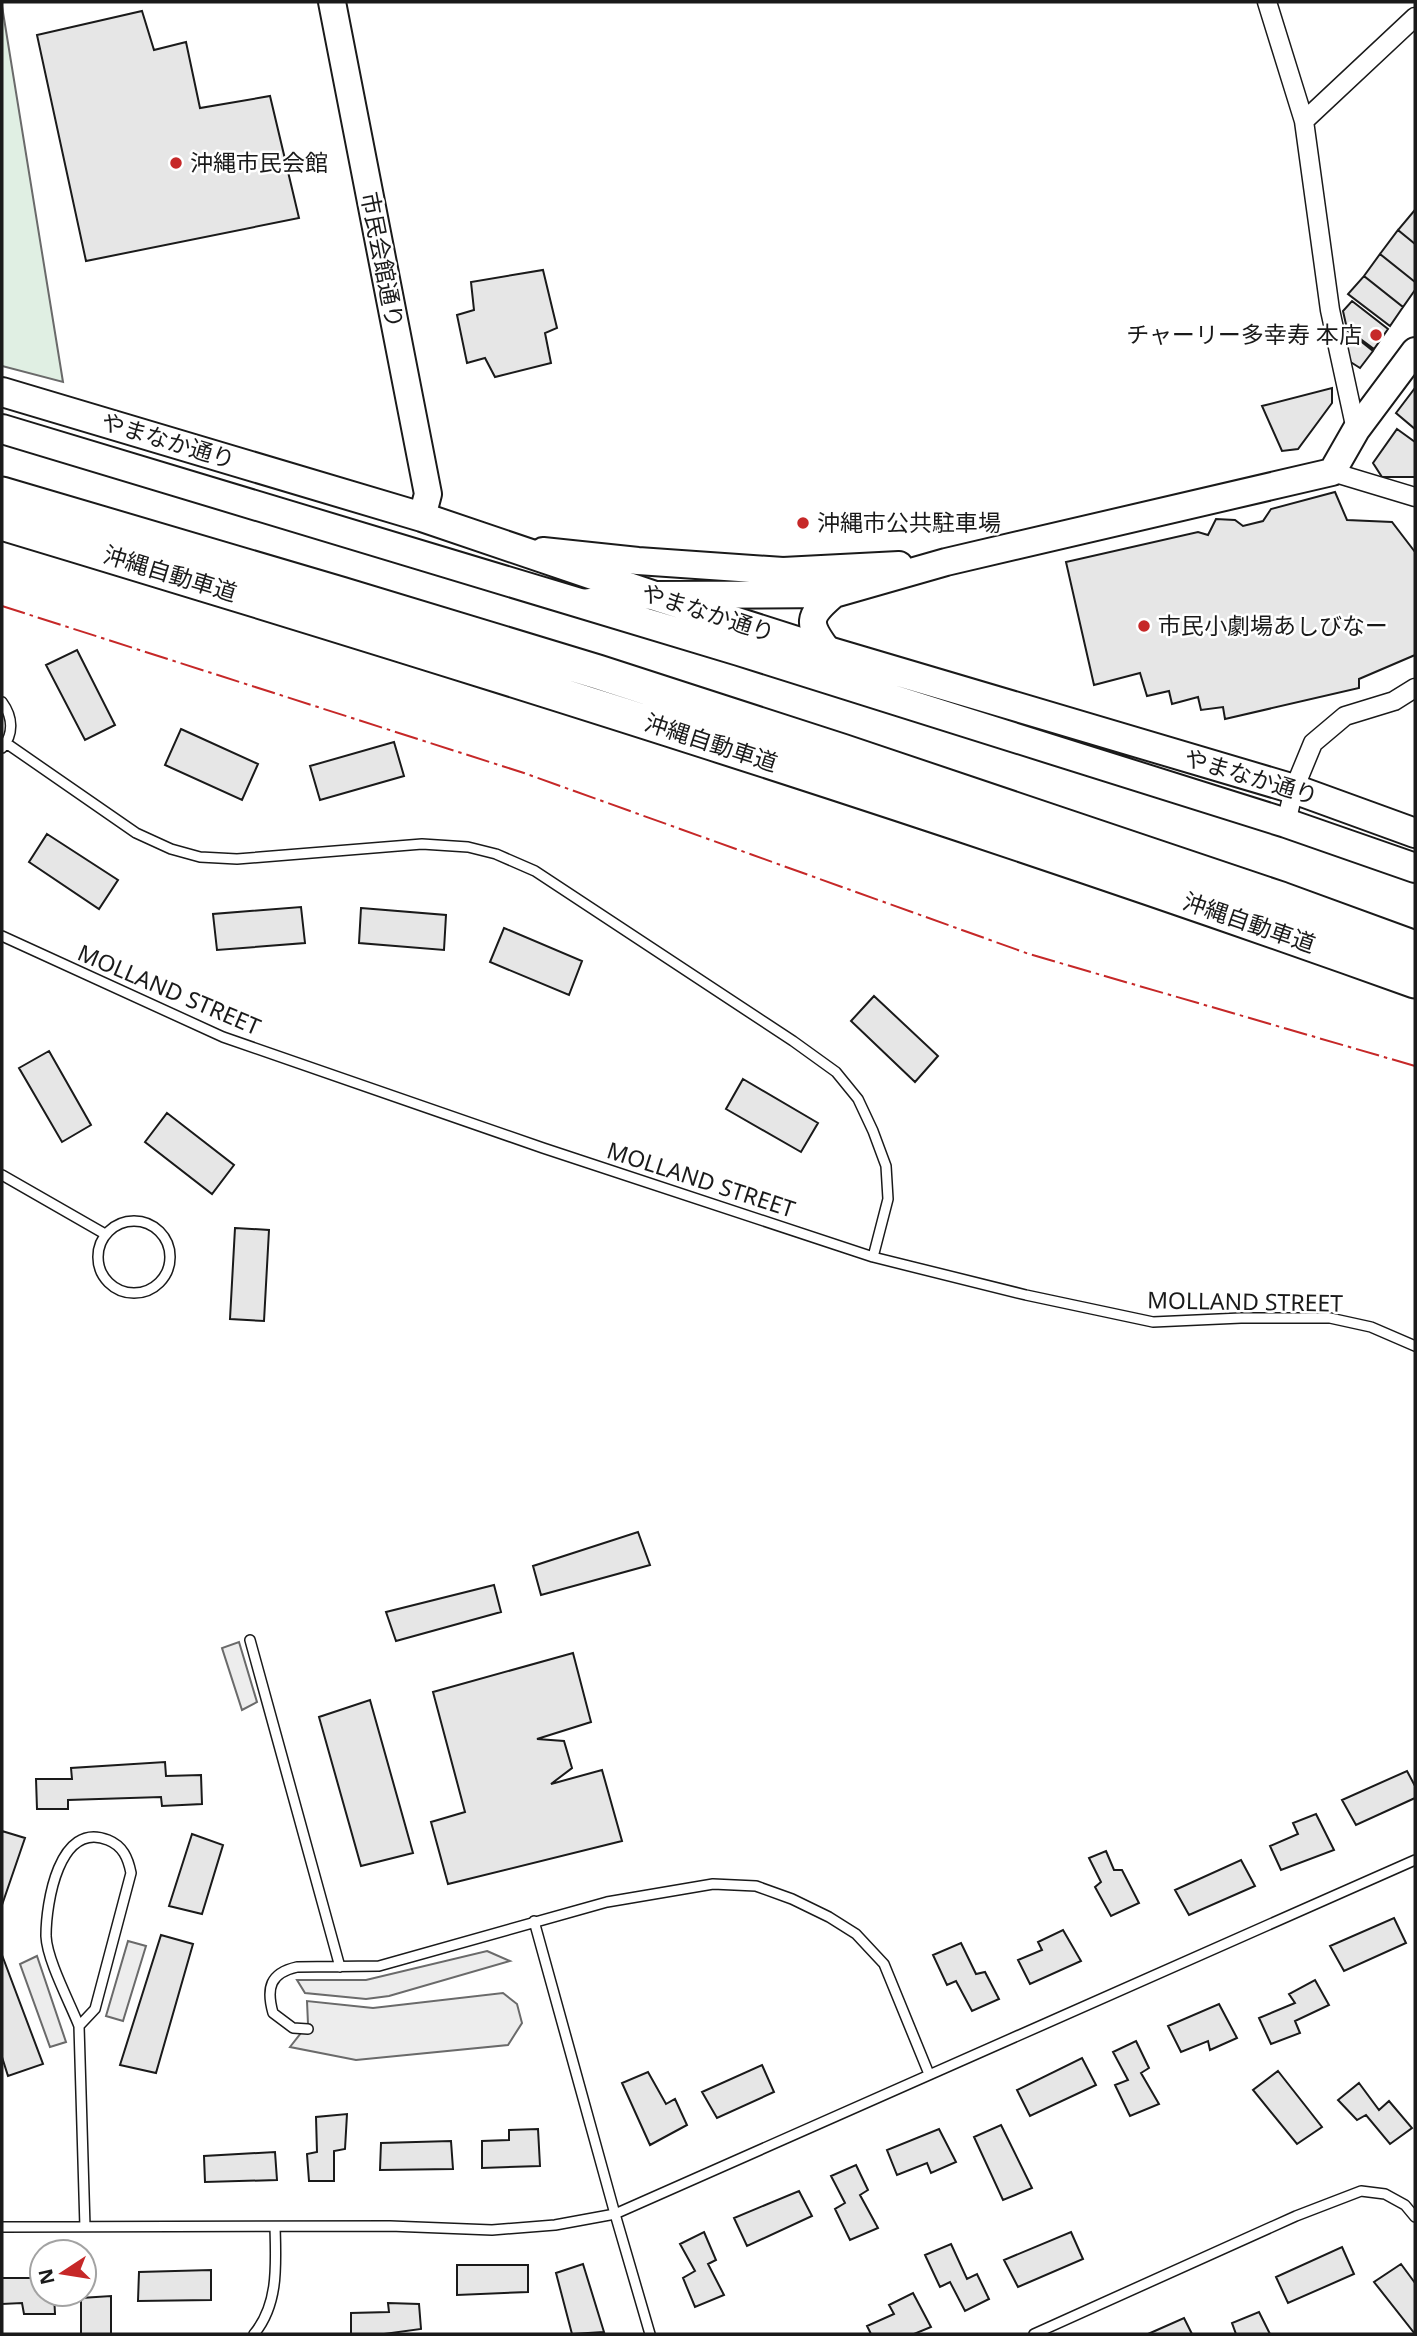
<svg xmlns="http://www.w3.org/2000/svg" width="1417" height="2336" viewBox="0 0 1417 2336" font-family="'Noto Sans','Noto Sans JP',sans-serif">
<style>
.green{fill:#e0efe3;stroke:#6a6a6a;stroke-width:2}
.parking{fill:#ededed;stroke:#6a6a6a;stroke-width:2}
.building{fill:#e6e6e6;stroke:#1a1a1a;stroke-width:2}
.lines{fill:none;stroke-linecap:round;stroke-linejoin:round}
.lane-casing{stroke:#1a1a1a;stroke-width:12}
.street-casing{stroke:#1a1a1a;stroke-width:21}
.secondary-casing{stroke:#1a1a1a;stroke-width:30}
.primary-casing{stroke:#1a1a1a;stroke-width:32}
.highway-casing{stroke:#1a1a1a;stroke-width:37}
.lane{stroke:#fff;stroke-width:9}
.street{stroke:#fff;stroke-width:18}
.secondary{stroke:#fff;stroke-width:26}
.primary{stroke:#fff;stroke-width:28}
.highway{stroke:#fff;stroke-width:33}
.power{stroke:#c62828;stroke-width:2;stroke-dasharray:24 5 3.5 5;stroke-linecap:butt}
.poi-dot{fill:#c62828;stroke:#fff;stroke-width:2.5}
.labels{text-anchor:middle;stroke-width:5;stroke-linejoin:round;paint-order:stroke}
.poi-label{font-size:23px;fill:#1a1a1a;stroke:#fff;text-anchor:start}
.street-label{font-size:23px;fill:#1a1a1a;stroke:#fff}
</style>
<rect width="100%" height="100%" fill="#fff"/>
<path class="green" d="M2 6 63 382 2 366Z"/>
<path class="parking" d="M239 1642 257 1702 242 1710 222 1648Z
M128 1941 146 1946 123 2021 106 2016Z
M487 1951 510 1961 389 1996 366 1999 305 1993 297 1980H366Z
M37 1956 66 2042 50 2047 20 1964Z
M503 1993 517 2004 522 2023 508 2045 356 2060 290 2047 308 2024 307 2001 373 2008Z"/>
<path class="building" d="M142 11 154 50 186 42 200 108 270 96 299 218 86 261 37 35Z
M1414 211 1415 212V244L1398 230Z
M1398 230 1415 244V282L1380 254Z
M1380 254 1415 282V290L1403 307 1364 276Z
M543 270 557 328 545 333 551 363 495 377 485 358 467 363 457 315 474 310 471 282Z
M1364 276 1403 307 1390 326 1348 294Z
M1352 301 1388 329 1374 349 1347 329 1343 311Z
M1343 327 1373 351 1360 368 1349 361Z
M1332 388V403L1298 449 1282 451 1262 406Z
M1415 388V429L1396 413Z
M1397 429 1415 442V477H1382L1373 463Z
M1335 492 1347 520 1392 522 1415 552V655L1359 679V688L1225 719 1223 707 1201 710 1198 697 1172 704 1169 691 1147 696 1140 673 1094 685 1066 562 1198 532 1208 535 1216 519 1235 520 1243 526 1263 521 1271 509Z
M77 650 115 725 85 740 46 665Z
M181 729 258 764 242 800 165 765Z
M394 742 404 776 320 800 310 766Z
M47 834 118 880 99 909 29 862Z
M301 907 305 943 217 950 213 914Z
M361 908 446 915 444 950 359 943Z
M504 928 582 961 569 995 490 962Z
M874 996 938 1056 915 1082 851 1021Z
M49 1051 91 1125 62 1142 19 1068Z
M743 1079 818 1123 801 1152 726 1109Z
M167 1113 234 1165 212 1194 145 1142Z
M235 1228 269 1230 264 1321 230 1319Z
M638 1532 650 1565 541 1595 533 1566Z
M494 1585 501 1612 396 1641 386 1612Z
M573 1653 591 1722 537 1739 564 1741 572 1768 551 1784 602 1770 622 1841 448 1884 431 1822 465 1812 433 1692Z
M370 1700 413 1853 361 1866 319 1717Z
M165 1762 166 1776 201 1775 202 1804 162 1806 161 1797 68 1800V1809H37L36 1779H72L71 1768Z
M1407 1771 1415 1786V1798L1356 1825 1342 1800Z
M1316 1814 1334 1850 1281 1870 1270 1846 1298 1834 1293 1823Z
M2 1831 25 1838 2 1905Z
M192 1834 223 1845 202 1914 169 1906Z
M1106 1851 1114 1870H1122L1139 1903 1111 1916 1095 1887 1101 1882 1089 1858Z
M1241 1860 1255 1886 1189 1915 1175 1890Z
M1394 1918 1406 1943 1344 1971 1330 1946Z
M1063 1930 1081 1961 1030 1984 1018 1960 1042 1950 1038 1942Z
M161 1935 193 1944 156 2073 120 2065Z
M961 1943 976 1974 985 1972 999 1999 972 2011 956 1981 947 1985 933 1955Z
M2 1955 43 2064 8 2076 2 2057Z
M1315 1980 1329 2005 1295 2021 1300 2033 1271 2044 1259 2018 1295 2003 1289 1994Z
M1219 2004 1237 2038 1210 2050 1208 2041 1181 2052 1168 2026Z
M1136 2041 1149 2068 1141 2073 1159 2104 1130 2116 1115 2085 1128 2080 1113 2052Z
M1082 2058 1096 2085 1030 2116 1017 2090Z
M762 2065 774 2092 717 2118 702 2092Z
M1278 2071 1322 2127 1297 2144 1253 2090Z
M648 2072 666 2104 675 2099 687 2125 650 2145 622 2083Z
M1359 2083 1379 2110 1389 2101 1412 2128 1390 2144 1366 2115 1357 2120 1338 2100Z
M347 2114 345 2149 334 2151V2181H309L307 2154 317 2152 316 2117Z
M1001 2125 1032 2188 1003 2200 974 2137Z
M538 2129 540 2166 482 2168V2141L509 2140V2130Z
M939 2129 956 2162 931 2173 927 2163 897 2175 887 2150Z
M451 2141 453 2169 380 2170 381 2143Z
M275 2152 277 2180 205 2182 204 2156Z
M856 2165 868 2190 860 2195 878 2228 850 2240 835 2209 845 2203 831 2176Z
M799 2191 812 2216 747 2246 734 2218Z
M704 2232 716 2260 708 2264 724 2295 695 2307 683 2278 695 2271 680 2244Z
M1071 2232 1083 2259 1018 2287 1004 2260Z
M951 2244 967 2279 977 2274 989 2299 965 2311 950 2282 940 2287 925 2255Z
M1342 2247 1354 2274 1288 2303 1276 2277Z
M583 2264 604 2332 572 2334 556 2273Z
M1401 2264 1415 2283V2334L1374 2282Z
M457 2265H528V2292L457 2295Z
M211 2270V2300L138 2301 139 2272Z
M2 2278H42V2294H54L55 2314H24L22 2303 2 2304Z
M913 2293 931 2327 914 2334H871L867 2326 894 2314 889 2305Z
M111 2296V2334H81V2298Z
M388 2303 419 2304 421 2329 384 2334H351V2313L389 2312Z
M1259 2312 1270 2334H1236L1232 2323Z
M1184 2318 1192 2334H1148Z"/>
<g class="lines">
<defs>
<path id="lane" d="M2 702C13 717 14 734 2 748
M6 743 136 833 171 849 200 857 237 859 422 844 468 847 496 854 535 871 793 1041 836 1072 858 1099 873 1131 886 1166 888 1199 873 1257
M2 936 223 1037 543 1148 873 1257 1026 1295 1153 1322 1241 1318H1330L1371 1327 1415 1346
M2 1175 105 1234
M98 1257a36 36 0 1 1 72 0a36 36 0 1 1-72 0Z
M250 1640 340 1967
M534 1921 615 2214 650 2334
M79 2026C70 2003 47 1960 46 1936 46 1903 59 1820 108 1840 123 1846 128 1858 131 1873L95 2009 79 2026 85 2227
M308 2029 293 2028 273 2013C266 1988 270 1973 297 1967L379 1966 607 1902 713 1884 756 1886 792 1899 829 1917 856 1934 884 1964 929 2074
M2 2227 390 2226 492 2230 555 2225 615 2214 1415 1860
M254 2334C279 2304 276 2264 275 2227
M1034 2334 1296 2216 1361 2191 1385 2194 1405 2205 1415 2217"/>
<path id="street" d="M1267 2 1304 121 1330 310 1356 430
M1304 121 1415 17
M1332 472 1415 497
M1286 823 1294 789 1313 743 1345 716 1394 701 1415 688"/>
<path id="secondary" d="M332 2 428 494 422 517
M543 551 638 561 783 571 899 565
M582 603 652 595 834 594 946 562 1332 472 1356 430 1415 351
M828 651C807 623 807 617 834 594"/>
<path id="primary" d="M2 392 422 517 652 595 828 651 1294 789 1415 833
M2 429 739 651 1286 823 1415 868"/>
<path id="highway" d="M2 494 341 594 598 672 842 751 1281 899 1415 948
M2 523C476 666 949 814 1415 981"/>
</defs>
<use href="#lane" class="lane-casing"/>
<use href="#street" class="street-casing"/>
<use href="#secondary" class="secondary-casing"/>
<use href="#primary" class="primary-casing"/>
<use href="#highway" class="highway-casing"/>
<use href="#lane" class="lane"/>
<use href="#street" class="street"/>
<use href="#secondary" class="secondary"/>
<use href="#primary" class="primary"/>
<use href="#highway" class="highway"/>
<path class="power" d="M2 606 524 773 1029 954 1415 1066"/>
</g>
<g class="poi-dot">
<circle cx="176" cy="163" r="7"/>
<circle cx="1376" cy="335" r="7"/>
<circle cx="803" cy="523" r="7"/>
<circle cx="1144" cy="626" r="7"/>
</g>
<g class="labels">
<g class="poi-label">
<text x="190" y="171">沖縄市民会館</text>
<text x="1362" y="343" text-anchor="end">チャーリー多幸寿 本店</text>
<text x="817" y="531">沖縄市公共駐車場</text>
<text x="1158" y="634">市民小劇場あしびなー</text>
</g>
<g class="street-label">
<text transform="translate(382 260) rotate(79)" y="8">市民会館通り</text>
<text transform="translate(168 441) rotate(17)" y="8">やまなか通り</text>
<text transform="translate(170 574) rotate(17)" y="8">沖縄自動車道</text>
<text transform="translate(708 613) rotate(18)" y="8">やまなか通り</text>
<text transform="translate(711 743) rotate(18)" y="8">沖縄自動車道</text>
<text transform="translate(1251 777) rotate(17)" y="8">やまなか通り</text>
<text transform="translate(1249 923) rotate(19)" y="8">沖縄自動車道</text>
<text transform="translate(169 990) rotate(23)" y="8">MOLLAND STREET</text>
<text transform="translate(701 1180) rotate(18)" y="8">MOLLAND STREET</text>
<text transform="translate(1245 1302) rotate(1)" y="8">MOLLAND STREET</text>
</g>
</g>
<rect width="1417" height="2336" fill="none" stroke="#1a1a1a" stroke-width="7"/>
<g transform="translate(63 2273) rotate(258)"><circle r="33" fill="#ffffff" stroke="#a3a3a3" stroke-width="2"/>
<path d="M0-5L12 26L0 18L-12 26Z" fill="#c62828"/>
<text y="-10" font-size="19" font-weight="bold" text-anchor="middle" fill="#1a1a1a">N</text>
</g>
</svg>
